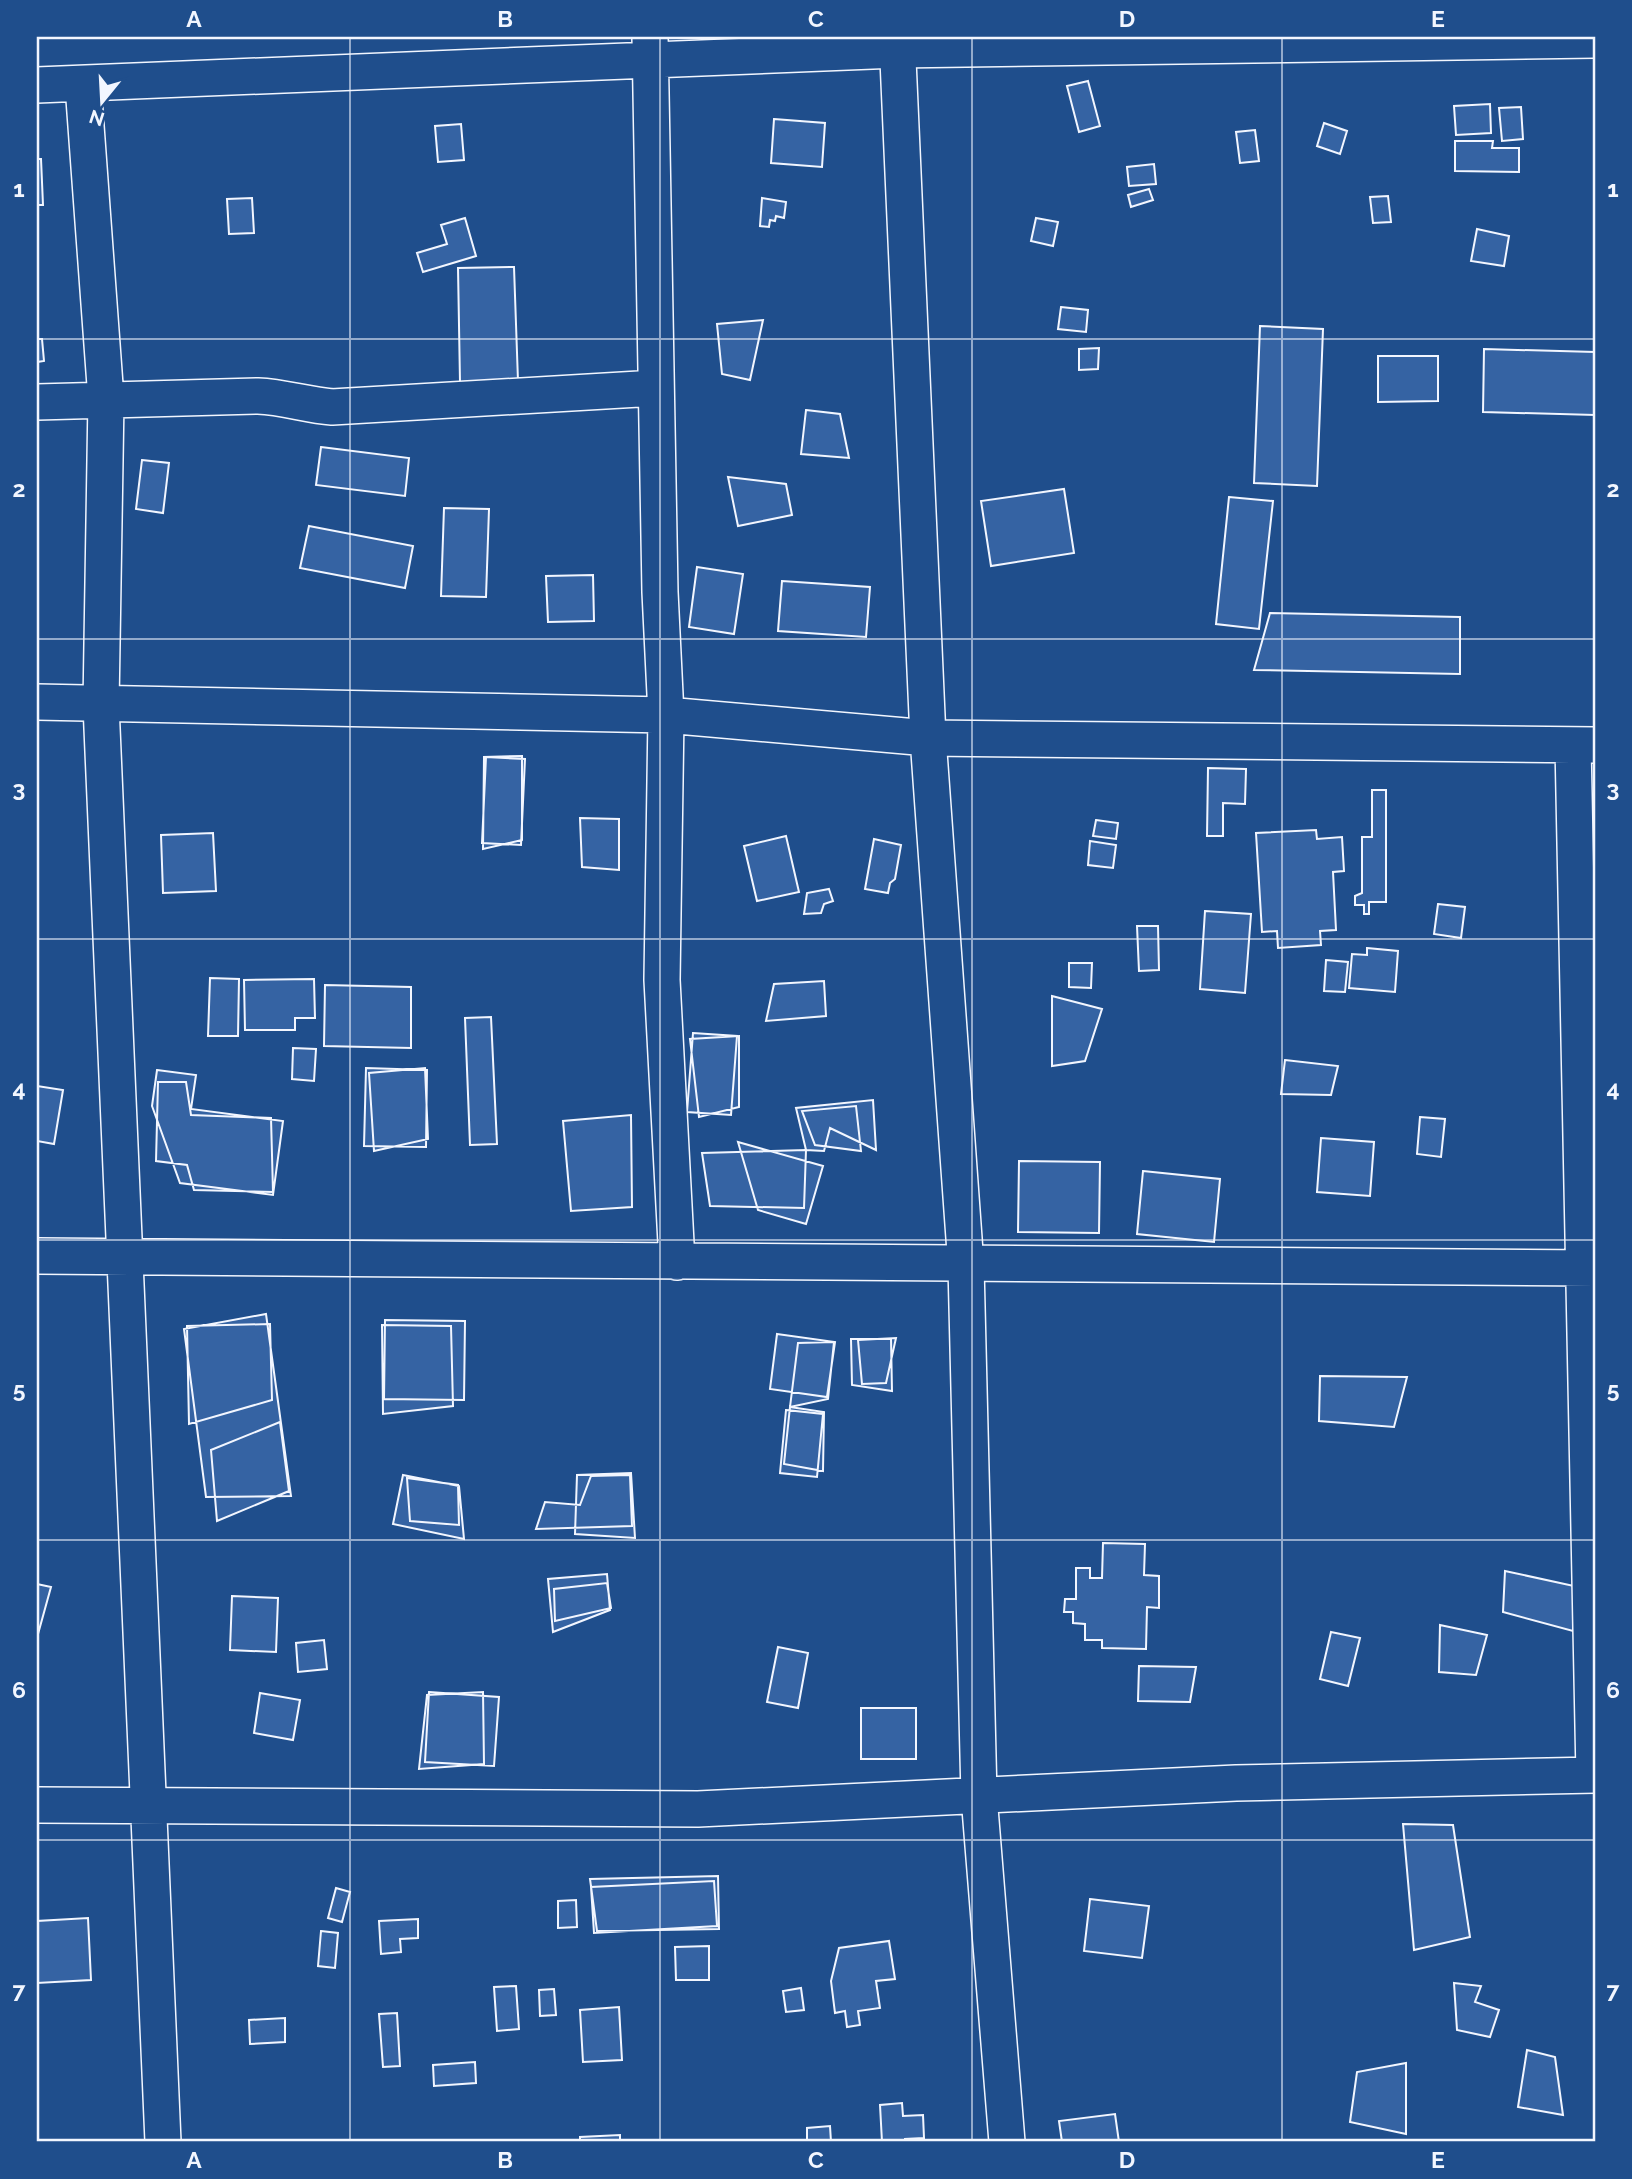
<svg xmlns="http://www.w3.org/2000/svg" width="1632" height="2179" viewBox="0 0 1632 2179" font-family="Raleway,sans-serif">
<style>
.building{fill:#3563a3;stroke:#f2f6ff;stroke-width:2}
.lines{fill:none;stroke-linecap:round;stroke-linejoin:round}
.minor-casing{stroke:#f2f6ff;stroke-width:38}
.minor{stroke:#1f4e8c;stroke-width:35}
.grid{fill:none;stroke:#f2f6ff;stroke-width:2;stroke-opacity:0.55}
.neatline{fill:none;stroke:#f2f6ff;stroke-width:2.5}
.grid-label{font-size:23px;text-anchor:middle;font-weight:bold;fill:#f2f6ff}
</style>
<rect width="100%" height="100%" fill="#1f4e8c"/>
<path class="building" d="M1088 81 1100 126 1079 132 1067 86Z
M1490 104 1491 133 1456 135 1454 106Z
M1521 107 1523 139 1502 141 1499 108Z
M774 119 825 123 822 167 771 163Z
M1324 123 1347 131 1340 154 1317 146Z
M461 124 464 160 438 162 435 126Z
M1255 130 1259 161 1240 163 1236 132Z
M1455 141H1493L1492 148H1519V172L1455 171Z
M37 159H41L43 205H37Z
M1154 164 1156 184 1129 186 1127 167Z
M1149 189 1153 200 1131 207 1128 195Z
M1388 196 1391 222 1373 223 1370 197Z
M252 198 254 233 229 234 227 199Z
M762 198 786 202 784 218 776 216 775 221 770 220 769 227 760 226Z
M465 218 476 256 423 272 417 253 447 244 441 225Z
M1036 218 1058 222 1053 246 1031 241Z
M1477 229 1509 236 1504 266 1471 261Z
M514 267 518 381 460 382 458 268Z
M1061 307 1088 310 1086 332 1058 329Z
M763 320 750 380 722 374 717 324Z
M1260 326 1323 329 1317 486 1254 483Z
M37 339H42L44 361 37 362Z
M1099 348 1098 369 1079 370V349Z
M1484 349 1595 352V415L1483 412Z
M1378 356H1438V401L1378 402Z
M806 410 840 414 849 458 801 454Z
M321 447 409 458 405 496 316 485Z
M142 460 169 463 163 513 136 509Z
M728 477 786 484 792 515 738 526Z
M1064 489 1074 553 991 566 981 501Z
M1229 497 1273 501 1259 629 1216 624Z
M444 508 489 509 486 597 441 596Z
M309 526 413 546 405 588 300 568Z
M697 567 743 574 734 634 689 627Z
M593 575 594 621 548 622 546 576Z
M782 581 870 587 866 637 778 631Z
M1270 613 1460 617V674L1254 670Z
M522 756V840L483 849 484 757Z
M486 757 525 759 521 845 482 843Z
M1208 768 1246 769 1245 804 1223 803V836H1207Z
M1372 790H1386V902H1369V914H1364V905H1355V896L1362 893V837H1372Z
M580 818 619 819V870L582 867Z
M1096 820 1118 823 1116 839 1093 836Z
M1316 830 1317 839 1342 837 1344 871 1333 872 1336 930 1320 931 1321 945 1278 948 1277 931 1262 932 1256 833Z
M213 833 216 891 163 893 161 835Z
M786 836 799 892 757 901 744 846Z
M874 839 901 845 895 879 890 883 888 893 865 889Z
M1090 841 1116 845 1113 868 1088 865Z
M829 889 833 901 824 904 821 913 804 914 807 893Z
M1438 904 1465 907 1461 938 1434 934Z
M1205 911 1251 914 1245 993 1200 989Z
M1137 926H1158L1159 970 1139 971Z
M1367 948 1398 951 1395 992 1349 988 1352 954 1367 955Z
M1326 960 1348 962 1345 992 1324 991Z
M1069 963H1092L1091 988 1069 987Z
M210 978 239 979 238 1036H208Z
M314 979 315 1018H295V1030H245L244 980Z
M824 981 826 1016 766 1021 774 984Z
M325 985 411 987V1048L324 1046Z
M1052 996 1102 1009 1085 1061 1052 1066Z
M491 1017 497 1144 470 1145 465 1018Z
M693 1033 737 1036 731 1115 687 1112Z
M739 1036V1107L699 1117 690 1039Z
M293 1048 316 1049 314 1081 292 1079Z
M1285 1060 1338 1066 1331 1095 1281 1094Z
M366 1068 427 1070 426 1147 364 1146Z
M425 1068 428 1139 374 1151 369 1073Z
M157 1070 196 1075 191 1109 283 1121 273 1195 180 1183 152 1106Z
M158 1082H186L191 1115 271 1118 273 1192 194 1190 187 1165 156 1161Z
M37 1086 63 1090 54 1144 37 1141Z
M873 1100 876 1150 830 1128 824 1151 806 1150 796 1108Z
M856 1106 861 1151 815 1145 802 1111Z
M631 1115 632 1207 571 1211 563 1121Z
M1420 1117 1445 1119 1441 1157 1417 1154Z
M1321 1138 1374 1142 1370 1196 1317 1192Z
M738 1142 823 1166 806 1224 758 1210Z
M806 1150 804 1208 710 1206 702 1153Z
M1019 1161 1100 1162 1099 1233 1018 1232Z
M1143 1171 1220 1179 1214 1242 1137 1234Z
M266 1314 291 1496 206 1497 184 1329Z
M385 1320 465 1321 464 1400 384 1399Z
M270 1324 272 1400 189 1424 187 1326Z
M382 1325 451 1326 453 1406 383 1414Z
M777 1334 835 1342 827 1397 770 1389Z
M896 1338 886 1383 862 1384 858 1340Z
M851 1339H891L892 1391 852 1385Z
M834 1342 828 1399 790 1407 798 1343Z
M1320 1376 1407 1377 1394 1427 1319 1421Z
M790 1407 824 1412 823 1471 784 1464Z
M786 1410 823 1414 817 1477 780 1473Z
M280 1422 289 1491 217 1521 211 1450Z
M631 1473 635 1538 575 1534 577 1475Z
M403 1475 459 1486 464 1539 393 1524Z
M630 1475 632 1526 536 1529 545 1502 580 1505 591 1476Z
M407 1478 458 1485 459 1525 410 1521Z
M1103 1543 1145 1544 1144 1575 1159 1576V1608L1147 1607 1146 1649 1102 1648V1640H1085V1624L1073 1623V1612H1064L1065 1599H1076V1568H1090V1578H1102Z
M1505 1571 1574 1586 1573 1631 1503 1612Z
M607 1574 610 1610 553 1632 548 1579Z
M607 1583 611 1608 555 1621 554 1589Z
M37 1584 51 1587 38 1634 37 1633Z
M232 1596 278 1598 276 1652 230 1650Z
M1440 1625 1487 1635 1476 1675 1439 1672Z
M1331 1632 1360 1638 1348 1686 1320 1679Z
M324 1640 327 1669 298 1672 296 1643Z
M778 1647 808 1653 798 1708 767 1702Z
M1139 1666 1196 1667 1190 1702 1138 1701Z
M429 1692 499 1697 494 1766 425 1762Z
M483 1692 484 1764 419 1769 427 1695Z
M260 1693 300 1700 293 1740 254 1733Z
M861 1708H916V1759H861Z
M1403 1824 1453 1825 1470 1937 1414 1950Z
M718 1876 719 1929 597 1931 590 1879Z
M714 1881 717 1926 594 1933 591 1887Z
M336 1888 350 1892 342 1922 328 1918Z
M1090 1899 1149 1906 1142 1958 1084 1951Z
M576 1900 577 1927 558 1928V1901Z
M88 1918 91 1980 37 1983V1921Z
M418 1919V1938L400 1939 401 1952 381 1954 379 1921Z
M321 1931 338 1933 335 1968 318 1966Z
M889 1941 895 1979 876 1981 880 2008 858 2011 860 2025 847 2027 845 2011 835 2013 831 1981 839 1948Z
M709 1946V1980H676L675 1947Z
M1454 1983 1481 1986 1475 2002 1499 2010 1490 2037 1457 2030Z
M516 1986 519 2029 497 2031 494 1987Z
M801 1988 804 2010 786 2012 783 1991Z
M554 1989 556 2015 540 2016 539 1990Z
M619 2007 622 2060 583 2062 580 2010Z
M397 2013 400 2066 383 2067 379 2014Z
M285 2018V2042L250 2044 249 2020Z
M1527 2050 1555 2057 1563 2115 1518 2107Z
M475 2062 476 2083 434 2086 433 2065Z
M1406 2063V2134L1350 2122 1357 2072Z
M902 2103 903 2116 923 2115 924 2138 905 2139V2142H882L880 2105Z
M1115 2114 1119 2142H1062L1059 2121Z
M830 2126 831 2142H807V2128Z
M620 2135V2142H580V2137Z"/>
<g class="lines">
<defs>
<path id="minor" d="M650 37 660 592 666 715 662 980 677 1262
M897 37 928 738 966 1266 979 1796 1007 2142
M37 85 897 50 1595 40
M83 85 106 399 101 705 163 2142
M37 402 258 396C284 397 307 405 332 407L656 388
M37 702 666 715 928 738 1595 745
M1573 745 1594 1775
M37 1256 1595 1268
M37 1805 698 1809 1236 1783 1595 1775"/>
</defs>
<use href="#minor" class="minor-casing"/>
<use href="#minor" class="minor"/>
</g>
<path class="grid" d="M350 37V2142M660 37V2142M972 37V2142M1282 37V2142M37 339H1595M37 639H1595M37 939H1595M37 1240H1595M37 1540H1595M37 1840H1595"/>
<rect width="1632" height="2179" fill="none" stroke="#1f4e8c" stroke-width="77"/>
<g transform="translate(102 102) rotate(198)" stroke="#1f4e8c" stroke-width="5" paint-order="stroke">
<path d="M0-5L12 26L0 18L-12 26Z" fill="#f2f6ff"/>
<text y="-10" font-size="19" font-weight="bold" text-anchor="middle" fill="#f2f6ff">N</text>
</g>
<rect x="38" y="38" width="1556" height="2102" class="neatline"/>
<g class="grid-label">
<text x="194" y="27">A</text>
<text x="505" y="27">B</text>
<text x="816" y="27">C</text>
<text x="1127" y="27">D</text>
<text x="1438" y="27">E</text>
<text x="19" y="197">1</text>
<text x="1613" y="197">1</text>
<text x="19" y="497">2</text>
<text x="1613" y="497">2</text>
<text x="19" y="797">3</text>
<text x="1613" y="797">3</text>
<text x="19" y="1097">4</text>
<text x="1613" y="1097">4</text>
<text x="19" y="1398">5</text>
<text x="1613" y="1398">5</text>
<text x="19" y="1698">6</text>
<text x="1613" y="1698">6</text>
<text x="19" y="1998">7</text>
<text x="1613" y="1998">7</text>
<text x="194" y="2168">A</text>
<text x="505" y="2168">B</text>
<text x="816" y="2168">C</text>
<text x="1127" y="2168">D</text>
<text x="1438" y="2168">E</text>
</g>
</svg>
